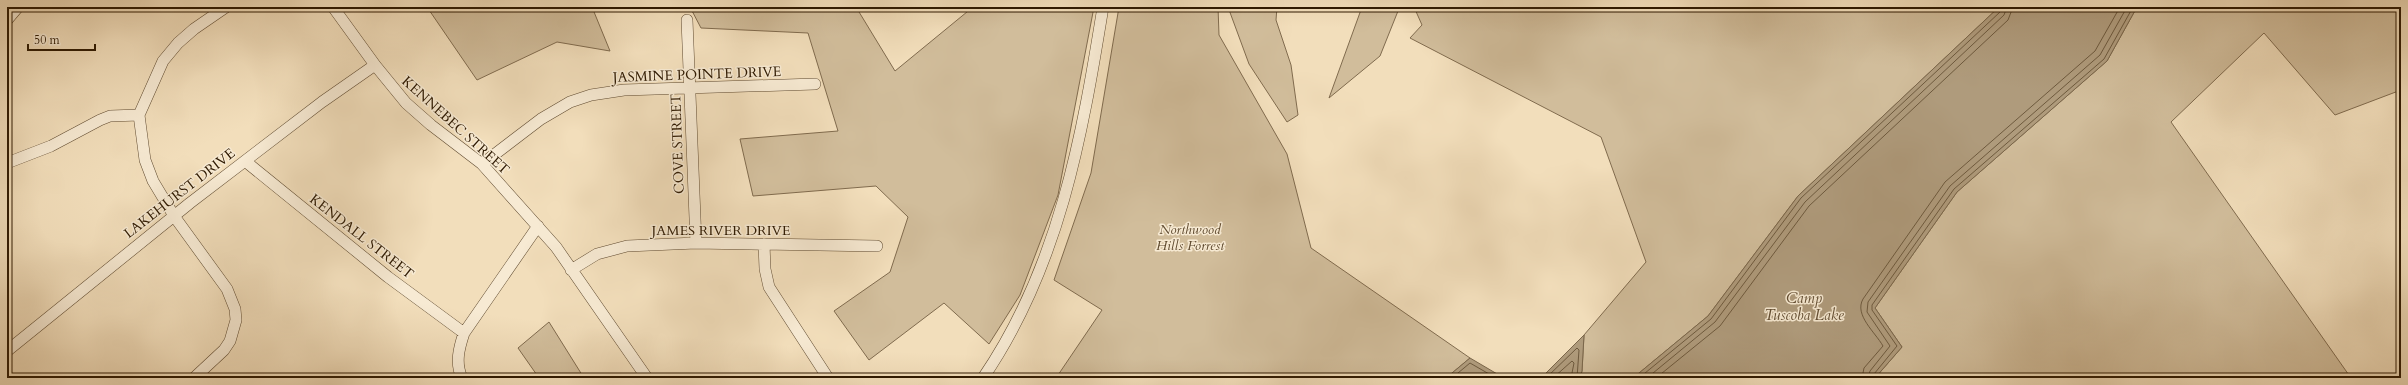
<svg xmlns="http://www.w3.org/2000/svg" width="2408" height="385" viewBox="0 0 2408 385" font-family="Cardo,serif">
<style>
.green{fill:#d1bd9b;stroke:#806b4e}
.water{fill:#af9b7c;stroke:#7b674b}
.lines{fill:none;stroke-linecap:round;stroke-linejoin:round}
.shore{stroke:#6e5a3e;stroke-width:1}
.minor-casing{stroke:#5f4a30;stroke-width:12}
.minor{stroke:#f7ead3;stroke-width:11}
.labels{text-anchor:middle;stroke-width:3;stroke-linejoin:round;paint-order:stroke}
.street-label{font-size:14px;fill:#2e1901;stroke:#f7ead3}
.park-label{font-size:14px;font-style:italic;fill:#5f4a2f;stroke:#f7ead3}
.water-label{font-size:15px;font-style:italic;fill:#624d32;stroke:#f7ead3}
</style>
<rect width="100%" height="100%" fill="#f2debb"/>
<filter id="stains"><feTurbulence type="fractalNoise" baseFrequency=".005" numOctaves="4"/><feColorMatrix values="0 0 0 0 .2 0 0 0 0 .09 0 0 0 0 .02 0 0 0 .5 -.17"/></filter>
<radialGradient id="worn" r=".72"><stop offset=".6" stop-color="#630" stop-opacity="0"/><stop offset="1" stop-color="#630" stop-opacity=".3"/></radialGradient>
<path class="green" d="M427 7H474L476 9 480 7H592L610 51 557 42 477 80Z
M690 7H856L895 71 973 7H1094L1058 195 1020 295 989 344 944 303 869 360 834 311 890 272 908 217 876 186 753 196 740 139 838 131 808 33 701 28Z
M1119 7H1218L1219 35 1287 154 1311 248 1470 358 1446 378H1056L1102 310 1054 280 1091 173Z
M1228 7H1277L1276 20 1291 65 1298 115 1287 122 1249 64Z
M1362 7H1397L1398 11 1380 56 1329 98Z
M1414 7H1999L1798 196 1708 316 1633 378H1580L1582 371 1584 335 1646 262 1601 137 1410 38 1422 25Z
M2137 7H2401V90L2335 115 2264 33 2171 122 2351 378H1875L1902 347 1875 308 1957 192 2107 61Z
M549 322 584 378H539L518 348Z"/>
<path class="water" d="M1999 7H2137L2107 61 1957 192 1875 308 1902 347 1875 378H1633L1708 316 1798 196Z
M1584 335 1582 371 1580 378H1541Z
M1470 358 1504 378H1446Z"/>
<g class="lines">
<path class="shore" d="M1452 378 1470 363 1496 378
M1546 378 1577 348 1579 350 1577 378
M1553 378 1572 361 1574 363 1571 378
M1639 378 1711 319 1801 198 2000 12 2002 7
M1647 378 1715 322 1805 202 2004 15 2007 7
M1656 378 1720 326 1809 206 2008 20 2013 7
M1862 378 1864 368 1883 346C1875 332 1854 315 1863 299L1945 182 2095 51 2120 7
M1868 378 1870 371 1890 346 1867 312 1868 302 1950 186 2100 55 2127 7
M1873 378 1874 374 1897 346 1872 310V305L1954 189 2104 59 2133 7"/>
<defs>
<path id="minor" d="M333 7 375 65 406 103 431 125 482 164 556 247 647 378
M7 20 18 7
M687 20 696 243
M245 161 388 277 464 333
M7 163 51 146 100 120 110 116 139 115
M482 164 541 119 570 102 591 95 624 90 815 84
M764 244 765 269 769 287 828 378
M571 270 597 254 627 246 696 243 877 246
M7 351 190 203 322 102 375 65
M194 378 224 350 230 341 236 320 235 309 227 289 174 216 153 181 145 160 139 115 163 61 178 43 194 29 226 7
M462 378C455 363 459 348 464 333L538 226
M983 378C1059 267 1082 137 1103 7"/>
</defs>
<use href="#minor" class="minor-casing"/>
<use href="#minor" class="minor"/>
</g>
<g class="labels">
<g class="street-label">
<text transform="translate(697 74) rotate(-2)" y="5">JASMINE POINTE DRIVE</text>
<text transform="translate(456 125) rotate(42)" y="5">KENNEBEC STREET</text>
<text transform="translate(677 144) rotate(-92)" y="5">COVE STREET</text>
<text transform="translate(179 193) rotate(-38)" y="5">LAKEHURST DRIVE</text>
<text x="721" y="235">JAMES RIVER DRIVE</text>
<text transform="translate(362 236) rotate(38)" y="5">KENDALL STREET</text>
</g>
<g class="park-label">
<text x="1190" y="234">Northwood<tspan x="1190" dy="16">Hills Forrest</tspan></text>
</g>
<g class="water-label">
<text x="1804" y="303">Camp<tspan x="1804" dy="17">Tuscoba Lake</tspan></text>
</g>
</g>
<rect width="2408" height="385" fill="none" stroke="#f2debb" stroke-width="24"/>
<rect x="8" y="8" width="2392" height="369" fill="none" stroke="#2e1901" stroke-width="2"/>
<rect x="12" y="12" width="2384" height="361" fill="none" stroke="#2e1901"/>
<path d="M28 44v6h67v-6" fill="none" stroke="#2e1901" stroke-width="2"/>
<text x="34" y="44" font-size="12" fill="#2e1901" stroke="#f7ead3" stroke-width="3" paint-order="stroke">50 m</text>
<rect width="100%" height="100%" filter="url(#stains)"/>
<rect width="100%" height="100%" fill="url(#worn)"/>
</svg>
